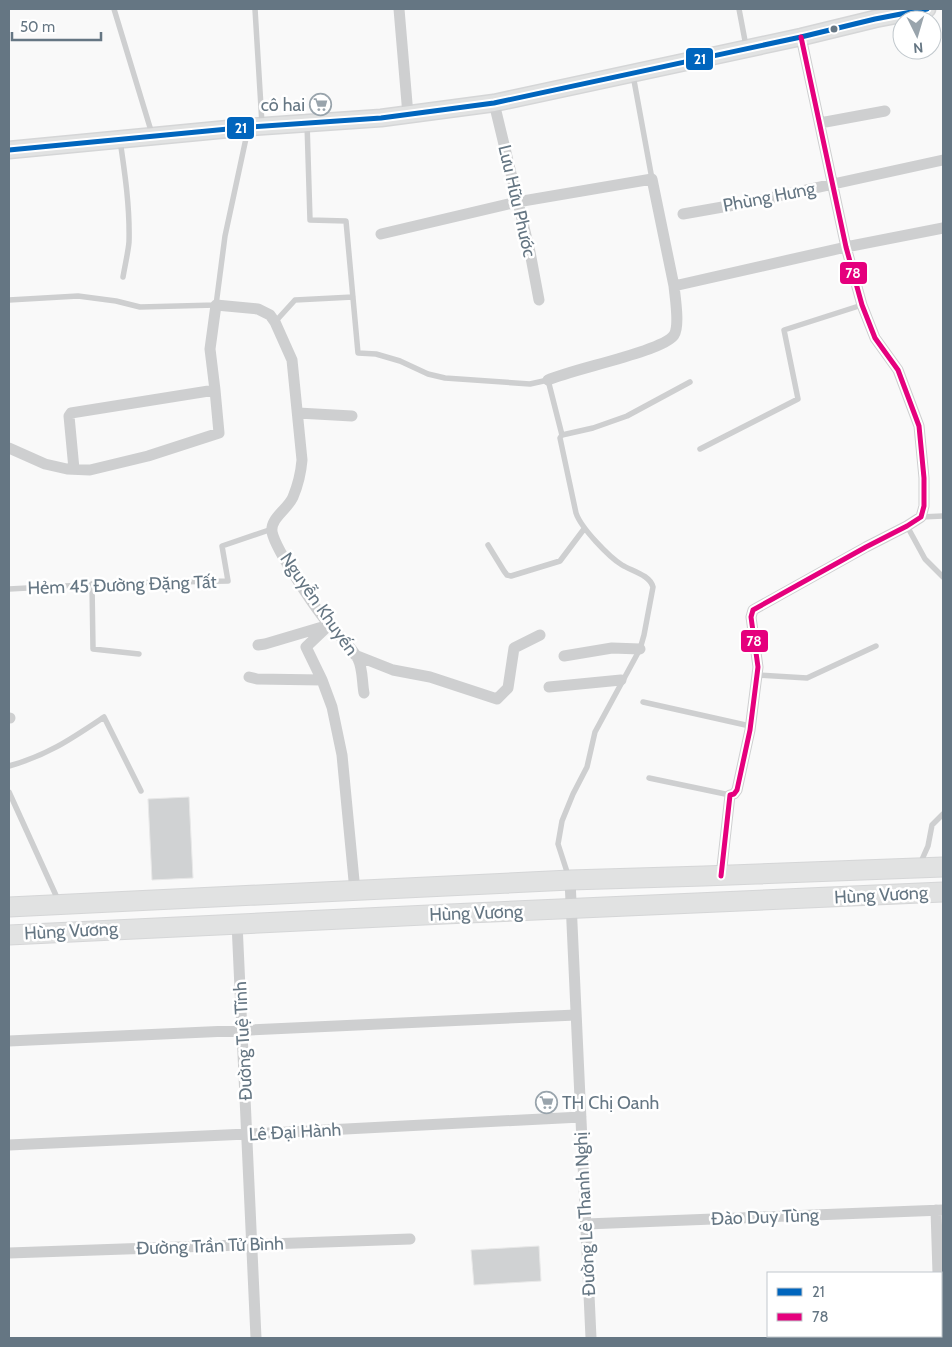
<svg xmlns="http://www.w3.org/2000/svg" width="952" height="1347" viewBox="0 0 952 1347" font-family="Cabin,sans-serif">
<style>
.building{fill:#d0d2d3;stroke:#e8e8e8}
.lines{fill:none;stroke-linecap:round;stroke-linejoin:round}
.secondary-casing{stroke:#d5d6d7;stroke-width:19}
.primary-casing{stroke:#d5d6d7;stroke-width:21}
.service{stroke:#cecfd0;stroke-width:5.5}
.minor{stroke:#cecfd0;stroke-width:11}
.secondary{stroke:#e1e2e2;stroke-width:16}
.primary{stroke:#e1e2e2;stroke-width:19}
.bus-1-casing{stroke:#fff;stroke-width:9}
.bus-2-casing{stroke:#fff;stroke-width:9}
.bus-1{stroke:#0065bd;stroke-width:5}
.bus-2{stroke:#e5007d;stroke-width:5}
.bus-dot{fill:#657683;stroke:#fff;stroke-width:2}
.labels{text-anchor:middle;stroke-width:5;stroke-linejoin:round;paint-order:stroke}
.poi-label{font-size:18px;fill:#657683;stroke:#fff;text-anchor:end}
.street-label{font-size:18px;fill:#657683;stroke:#fff}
.line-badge{stroke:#fff;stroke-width:2}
.badge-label{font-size:14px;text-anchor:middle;font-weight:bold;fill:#fff}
</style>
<rect width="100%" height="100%" fill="#f9f9f9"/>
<path class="building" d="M189 797 193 878 152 880 148 799Z
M539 1246 541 1281 474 1285 471 1250Z"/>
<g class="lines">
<defs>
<path id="secondary" d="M9 150 249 127 381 118 494 103 801 37 875 19 927 9"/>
<path id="primary" d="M9 907 570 880 704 876 943 867
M9 935C320 918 632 907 943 892"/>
</defs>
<use href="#secondary" class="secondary-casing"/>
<use href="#primary" class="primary-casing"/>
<path class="service" d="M114 9 152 134
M255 9 262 124
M739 9 746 46
M633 75 652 179
M307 123 310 220 346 221 358 353 376 354 400 361 428 374 445 378 530 384 548 380 562 435
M120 140C125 174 130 208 129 242 128 253 125 265 123 277
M9 300 78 296 116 301 140 307 216 305 225 236 248 129
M275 322 295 300 353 297
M700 449 798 399 784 330 862 305
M921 517 943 516
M907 526 925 559 943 577
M488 545 504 571 507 575 511 576 560 561 584 529
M92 584 93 649 139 654
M9 589 121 583 228 581 222 546 272 529
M757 675 807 678 876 646
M643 702 750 726
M9 766C48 755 71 739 104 717L141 791
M649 778 730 795
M9 792 59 902
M920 864 928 846 932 825 943 814
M569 878 558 844 562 821 573 794 587 767 595 732 640 649 644 635 653 587C650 575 632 571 622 565 609 557 581 528 576 513L560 438 562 435 593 428 627 416 690 382"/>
<path class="minor" d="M399 9 408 115
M494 103 530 252 539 300
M820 123 885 111
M683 214 751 202 943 160
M381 234 517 202 652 179 674 286
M548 380C572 369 664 351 674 335 680 326 675 297 674 286L846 247 943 228
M298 413 352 416
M9 448 45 464 67 469 90 470 148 456 219 433 215 390
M74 469 69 416 71 413 215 390 210 349 216 305 258 309 270 315 275 322 292 360 302 460C301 472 298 485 293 497 288 509 270 518 272 532 276 551 317 611 331 627 340 637 352 647 358 659 363 669 362 683 364 693
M258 645 265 644 329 625
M355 655 393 670 430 677 497 699 508 688 514 648 540 635
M564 656 612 648 640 649
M249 677 257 679 322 680 332 707 342 755 355 891
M322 680 306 647 328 626
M549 687 621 680
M9 718H10
M721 876 730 795 734 794 737 790 750 730 758 667 751 617 753 610 866 547 907 526 921 517 924 506V478L919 426 898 370 875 338 862 305 846 247 801 37
M570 880 591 1338
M237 923 256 1338
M9 1041 576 1015
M9 1145 247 1134 581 1117
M936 1210 938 1273
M586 1224 943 1210
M9 1253 410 1239
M940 1336V1338"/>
<use href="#secondary" class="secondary"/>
<use href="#primary" class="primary"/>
<defs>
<path id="bus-1" d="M9 150 249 127 381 118 494 103 801 37 875 19 927 9"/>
<path id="bus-2" d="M721 876 730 795 734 794 737 790 750 730 758 667 751 617 753 610 866 547 907 526 921 517 924 506V478L919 426 898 370 875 338 862 305 846 247 801 37"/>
</defs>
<use href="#bus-1" class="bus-1-casing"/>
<use href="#bus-2" class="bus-2-casing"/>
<use href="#bus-1" class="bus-1"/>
<use href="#bus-2" class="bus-2"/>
</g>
<defs>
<symbol id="supermarket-ring" viewBox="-11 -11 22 22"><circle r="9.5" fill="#fff" stroke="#99a4ac" stroke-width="1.5"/><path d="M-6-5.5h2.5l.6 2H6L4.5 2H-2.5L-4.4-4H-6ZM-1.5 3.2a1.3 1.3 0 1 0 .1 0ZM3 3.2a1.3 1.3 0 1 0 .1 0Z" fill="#99a4ac"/></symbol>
</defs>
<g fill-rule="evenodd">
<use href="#supermarket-ring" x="308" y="92" width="25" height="25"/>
<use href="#supermarket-ring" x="534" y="1090" width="25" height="25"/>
</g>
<circle class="bus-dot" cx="834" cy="29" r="4.5"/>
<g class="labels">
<g class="poi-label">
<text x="305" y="111">cô hai</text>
<text x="562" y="1109" text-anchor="start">TH Chị Oanh</text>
</g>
<g class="street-label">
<text transform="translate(769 197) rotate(-11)" y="6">Phùng Hưng</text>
<text transform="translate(517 201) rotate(77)" y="6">Lưu Hữu Phước</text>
<text transform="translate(122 585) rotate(-2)" y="6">Hẻm 45 Đường Đặng Tất</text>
<text transform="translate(319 604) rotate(55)" y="6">Nguyễn Khuyến</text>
<text transform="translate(881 895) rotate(-3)" y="6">Hùng Vương</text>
<text transform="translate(476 913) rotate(-2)" y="6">Hùng Vương</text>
<text transform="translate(71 931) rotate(-3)" y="6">Hùng Vương</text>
<text transform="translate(243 1041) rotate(-93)" y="6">Đường Tuệ Tĩnh</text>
<text transform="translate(295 1132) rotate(-3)" y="6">Lê Đại Hành</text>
<text transform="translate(585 1214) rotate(-93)" y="6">Đường Lê Thanh Nghị</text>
<text transform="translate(765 1217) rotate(-2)" y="6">Đào Duy Tùng</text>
<text transform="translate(210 1246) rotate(-2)" y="6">Đường Trần Tử Bình</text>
</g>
</g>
<g class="line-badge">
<rect x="685" y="47" width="29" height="24" rx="5" fill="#0065bd"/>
<rect x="226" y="116" width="29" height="24" rx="5" fill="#0065bd"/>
<rect x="839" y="261" width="29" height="24" rx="5" fill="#e5007d"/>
<rect x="740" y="629" width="29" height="24" rx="5" fill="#e5007d"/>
</g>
<g class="badge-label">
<text x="700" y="64">21</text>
<text x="241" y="133">21</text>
<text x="853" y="278">78</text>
<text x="754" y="646">78</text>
</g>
<rect width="952" height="1347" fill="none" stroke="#657683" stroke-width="20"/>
<rect x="767" y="1272" width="175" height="65" fill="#ffffff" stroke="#c1c8cd"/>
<rect x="777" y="1288" width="25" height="8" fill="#0065bd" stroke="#c1c8cd"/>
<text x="812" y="1297" font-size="15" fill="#657683">21</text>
<rect x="777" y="1313" width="25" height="8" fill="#e5007d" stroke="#c1c8cd"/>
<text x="812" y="1322" font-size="15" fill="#657683">78</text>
<g transform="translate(917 35) rotate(175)"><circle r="24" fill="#ffffff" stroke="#c1c8cd"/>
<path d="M0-4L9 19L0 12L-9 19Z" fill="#99a4ac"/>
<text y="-8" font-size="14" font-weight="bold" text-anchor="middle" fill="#657683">N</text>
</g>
<path d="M12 32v8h89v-8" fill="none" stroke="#657683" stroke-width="2.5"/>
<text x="20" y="32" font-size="15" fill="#657683" stroke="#ffffff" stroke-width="4" paint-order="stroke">50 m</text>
</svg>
